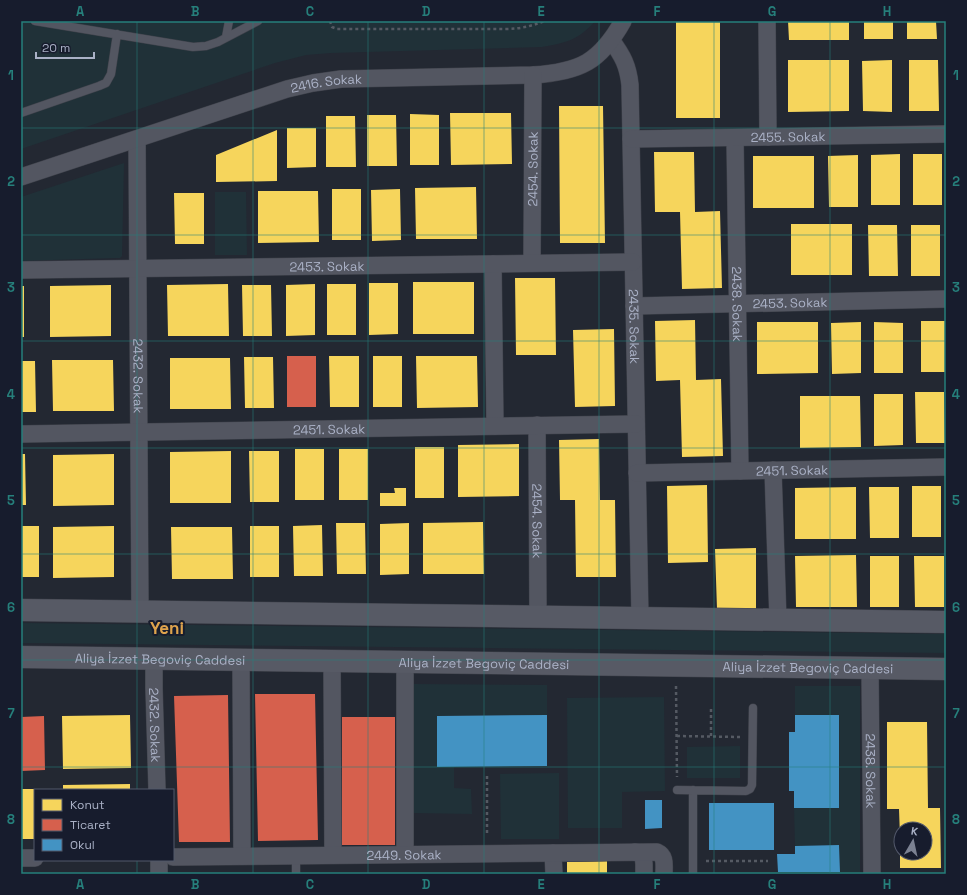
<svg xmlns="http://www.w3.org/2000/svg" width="967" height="895" viewBox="0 0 967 895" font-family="'Space Grotesk',sans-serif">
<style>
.green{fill:#203138}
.homes{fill:#f6d55c}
.shops{fill:#d6604d}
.schools{fill:#4393c3}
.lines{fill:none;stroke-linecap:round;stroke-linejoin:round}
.service-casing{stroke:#3f424b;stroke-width:9}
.minor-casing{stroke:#3f424b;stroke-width:18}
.secondary-casing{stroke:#3f424b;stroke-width:23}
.path{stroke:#555a63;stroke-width:2.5;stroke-dasharray:3 3;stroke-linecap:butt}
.service{stroke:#535661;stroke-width:8}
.minor{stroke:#535661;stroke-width:17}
.secondary{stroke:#575a65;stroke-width:22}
.grid{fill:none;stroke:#267f7b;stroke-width:1;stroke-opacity:0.55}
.labels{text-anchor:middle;stroke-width:4;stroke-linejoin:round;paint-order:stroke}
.street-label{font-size:13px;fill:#aab1c6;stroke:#171c2d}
.district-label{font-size:17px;font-weight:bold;fill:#dea34d;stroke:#171c2d}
.neatline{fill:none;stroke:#267f7b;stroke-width:1.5}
.grid-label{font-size:13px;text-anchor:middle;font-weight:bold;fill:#267f7b}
</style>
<rect width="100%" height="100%" fill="#232832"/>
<path class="green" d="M21 21H595C579 40 565 43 542 47L331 53 306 55 275 63 21 149Z
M124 163 122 256 120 258H116L21 261V197Z
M215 192H246L247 255H215Z
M21 623 946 634V653L21 643Z
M414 684 547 685V715L437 716V767H454V788L471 789 472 814 414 813Z
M795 686H860V872H840L839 845 795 846 794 808H839V716L795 715Z
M664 697 665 791 622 792V828H568L567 698Z
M740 746V778H687V747Z
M559 773V839H501L500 774Z"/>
<path class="homes" d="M676 21H720V118H676Z
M788 21H849V40H789Z
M864 21H893V39H864Z
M907 21H936L937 39H907Z
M788 60H849V111L788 112Z
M892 60V112L863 111 862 61Z
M909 60H938L939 111H909Z
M559 106H603L605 243H560Z
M450 113H511L512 164 451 165Z
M410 114 439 115V165H410Z
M367 115H396L397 166H367Z
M326 116H355L356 167H326Z
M287 128H316V167L287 168Z
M277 130V181L216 182V155Z
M654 152H694L695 212 720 211 722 288 682 289 680 212H655Z
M900 154V205H871V155Z
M913 154H942V205H913Z
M858 155V207H829L828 156Z
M753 156H814V208H753Z
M476 187 477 239H416L415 188Z
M332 189H361V240H332Z
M400 189 401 240 372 241 371 190Z
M258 191H318L319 242 258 243Z
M174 193H204V244H175Z
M791 224H852V275H791Z
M868 225H897L898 276H869Z
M911 225H940V276H911Z
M515 278H555L556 355H516Z
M413 282H474V334H413Z
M369 283H398V334L369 335Z
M228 284 229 336H168L167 285Z
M315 284V335L286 336V285Z
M327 284H356V335H327Z
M111 285V336L50 337V286Z
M242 285H271L272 336H243Z
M21 286H24V337H21Z
M695 320 696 380 721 379 723 456 682 457 680 380 656 381 655 321Z
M921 321H946V372H921Z
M757 322H818V373L757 374Z
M861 322V373L832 374 831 323Z
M874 322 903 323V373H874Z
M614 329 615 406 575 407 573 330Z
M329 356H359V407H330Z
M373 356H402V407H373Z
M416 356H477L478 407 417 408Z
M244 357H273L274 408H245Z
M170 358H230L231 409H170Z
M52 360H113L114 411H53Z
M21 361H35L36 412H21Z
M915 392H944L945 443H916Z
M874 394H903V445L874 446Z
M800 396H860L861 447 800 448Z
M599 439 600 500H615L616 577H576L575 500H560L559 440Z
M519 444V496L458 497V445Z
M415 447H444V498H415Z
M295 449H324V500H295Z
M339 449H368V500H339Z
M231 451V503H170V452Z
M249 451H279V502H250Z
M21 454H25L26 505H21Z
M114 454V505L53 506V455Z
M707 485 708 562 668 563 667 486Z
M912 486H941V537H912Z
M856 487V539H795V488Z
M869 487H899V538H870Z
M394 488H406V506H380V493H395Z
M483 522 484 574H423V523Z
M336 523H365L366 574H337Z
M409 523V574L380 575V524Z
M322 525 323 576H294L293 526Z
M21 526H39V577H21Z
M114 526V577L53 578V527Z
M250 526H279V577H250Z
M171 527H232L233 579H172Z
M756 548V609H717L715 549Z
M856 555 857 607H796L795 556Z
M870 556H899V607H870Z
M914 556H944V607H915Z
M130 715 131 768 63 769 62 716Z
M887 722H927L928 808H940L941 868H900V853H925V829H901V837H900L899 809H887Z
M130 784V790H63V785Z
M21 789H35V839H21Z
M607 861V874H567V862Z"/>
<path class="shops" d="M287 356H316V407H287Z
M255 694H315L318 840 258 841Z
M228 695 230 842H179L174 696Z
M44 716 45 770 21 771V717Z
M342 717H395V845H342Z"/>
<path class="schools" d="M547 715V766L437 767V716Z
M795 715H839V808H794V791H789V732H795Z
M645 800H662V828L645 829Z
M709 803H774V850H709Z
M839 845 840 872H778L777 854H795V846Z"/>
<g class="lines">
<defs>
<path id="service" d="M35 21 193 47 206 46 218 42 258 21
M226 37 229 21
M21 113 99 86 106 83 111 74 117 34
M677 790 746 791 750 789 752 785 753 708
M693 790V874
M296 855V874"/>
<g id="minor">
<path d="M767 21 768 137"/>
<path id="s1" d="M611 40C623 56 628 66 630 85L640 618"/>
<path id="s2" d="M735 138 740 471"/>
<path id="s3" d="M137 139 140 612"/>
<path id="s4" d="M631 139 946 134"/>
<path id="s5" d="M21 177 287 89 313 83 341 79 533 75C580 72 600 62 623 21"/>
<path id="s6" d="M532 263 533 75"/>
<path d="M493 264 495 426"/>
<path id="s7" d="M21 270 488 264 633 262"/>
<path id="s8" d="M634 306 946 299"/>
<path id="s9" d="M537 425 538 617"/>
<path id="s10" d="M21 434 636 424"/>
<path d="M773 470 778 620"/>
<path id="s11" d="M637 473 946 467"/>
<path id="s12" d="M154 659V688L157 790"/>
<path d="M241 660 242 856"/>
<path d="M332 661 333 855"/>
<path id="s13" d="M870 668 872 874"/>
<path d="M635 852 639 853 643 855 644 864V874"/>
<path d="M553 853 554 874"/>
<path d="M405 854V662"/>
<path id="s14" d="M173 857 657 852C666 856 664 865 664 874"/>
<path d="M21 858H35"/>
<path d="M159 860V874"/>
</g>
<g id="secondary">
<path d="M21 610 946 622"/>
<path id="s15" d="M21 657 946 669"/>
</g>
</defs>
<use href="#service" class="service-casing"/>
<use href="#minor" class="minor-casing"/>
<use href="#secondary" class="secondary-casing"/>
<path class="path" d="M330 21 332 27 337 29H505C521 29 531 26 545 21
M676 686 677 777
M711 709V736
M677 736 740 737
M487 776V835
M706 861H768"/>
<use href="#service" class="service"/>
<use href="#minor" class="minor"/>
<use href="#secondary" class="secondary"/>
</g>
<path class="grid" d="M137 21V790M253 21V874M368 21V874M484 21V874M599 21V874M714 21V874M830 21V874M21 128H946M21 235H946M21 341H946M21 448H946M21 554H946M21 660H946M21 767H946M137 860V874"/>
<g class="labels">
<g class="street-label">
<text dy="5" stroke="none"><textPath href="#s5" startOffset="320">2416. Sokak</textPath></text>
<text dy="5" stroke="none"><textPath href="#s4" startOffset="157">2455. Sokak</textPath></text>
<text dy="5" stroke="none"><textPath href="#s6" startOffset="94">2454. Sokak</textPath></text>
<text dy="5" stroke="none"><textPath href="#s7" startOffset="306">2453. Sokak</textPath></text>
<text dy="5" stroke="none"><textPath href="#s8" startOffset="156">2453. Sokak</textPath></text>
<text dy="5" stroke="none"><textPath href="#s2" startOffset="166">2438. Sokak</textPath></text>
<text dy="5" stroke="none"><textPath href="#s1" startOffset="291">2435. Sokak</textPath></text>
<text dy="5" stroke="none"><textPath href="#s3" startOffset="237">2432. Sokak</textPath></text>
<text dy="5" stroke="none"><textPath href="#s10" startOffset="308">2451. Sokak</textPath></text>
<text dy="5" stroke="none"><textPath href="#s11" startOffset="155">2451. Sokak</textPath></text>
<text dy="5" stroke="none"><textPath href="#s9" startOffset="96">2454. Sokak</textPath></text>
<text dy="5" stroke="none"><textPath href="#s15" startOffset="139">Aliya İzzet Begoviç Caddesi</textPath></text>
<text dy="5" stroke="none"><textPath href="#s15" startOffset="463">Aliya İzzet Begoviç Caddesi</textPath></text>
<text dy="5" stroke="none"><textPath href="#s15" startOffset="787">Aliya İzzet Begoviç Caddesi</textPath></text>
<text dy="5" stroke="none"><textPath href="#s12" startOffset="66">2432. Sokak</textPath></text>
<text dy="5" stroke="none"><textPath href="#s13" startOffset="103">2438. Sokak</textPath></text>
<text dy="5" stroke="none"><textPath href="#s14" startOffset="231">2449. Sokak</textPath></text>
</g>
<g class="district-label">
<text x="167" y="634">Yeni</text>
</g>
</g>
<rect width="967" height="895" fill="none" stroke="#171c2d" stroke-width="44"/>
<rect x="34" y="789" width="140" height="72" fill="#171c2d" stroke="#52586a"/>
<rect x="42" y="799" width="20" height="12" fill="#f6d55c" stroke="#52586a"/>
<text x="70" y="809" font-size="12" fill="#aab1c6">Konut</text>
<rect x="42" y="819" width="20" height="12" fill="#d6604d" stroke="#52586a"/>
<text x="70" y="829" font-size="12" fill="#aab1c6">Ticaret</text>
<rect x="42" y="839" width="20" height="12" fill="#4393c3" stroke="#52586a"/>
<text x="70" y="849" font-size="12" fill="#aab1c6">Okul</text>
<g transform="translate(913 841) rotate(9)"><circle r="19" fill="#171c2d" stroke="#52586a"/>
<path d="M0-3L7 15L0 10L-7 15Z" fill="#7b8192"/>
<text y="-6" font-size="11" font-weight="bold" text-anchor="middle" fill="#aab1c6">K</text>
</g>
<path d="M36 52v6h58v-6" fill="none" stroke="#aab1c6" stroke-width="2"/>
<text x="42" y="52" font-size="12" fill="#aab1c6" stroke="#171c2d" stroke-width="3" paint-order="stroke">20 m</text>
<rect x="22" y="22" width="923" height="851" class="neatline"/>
<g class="grid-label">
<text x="80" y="16">A</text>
<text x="195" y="16">B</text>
<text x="310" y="16">C</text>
<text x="426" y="16">D</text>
<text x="541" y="16">E</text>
<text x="657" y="16">F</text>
<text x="772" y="16">G</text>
<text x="887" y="16">H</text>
<text x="11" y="80">1</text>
<text x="956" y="80">1</text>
<text x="11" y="186">2</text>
<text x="956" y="186">2</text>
<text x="11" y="292">3</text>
<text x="956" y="292">3</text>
<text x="11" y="399">4</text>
<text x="956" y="399">4</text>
<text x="11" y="505">5</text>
<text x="956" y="505">5</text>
<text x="11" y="612">6</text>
<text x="956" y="612">6</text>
<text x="11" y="718">7</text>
<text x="956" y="718">7</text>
<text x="11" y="824">8</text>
<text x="956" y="824">8</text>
<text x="80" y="889">A</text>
<text x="195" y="889">B</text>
<text x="310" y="889">C</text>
<text x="426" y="889">D</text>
<text x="541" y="889">E</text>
<text x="657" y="889">F</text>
<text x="772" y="889">G</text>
<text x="887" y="889">H</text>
</g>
</svg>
